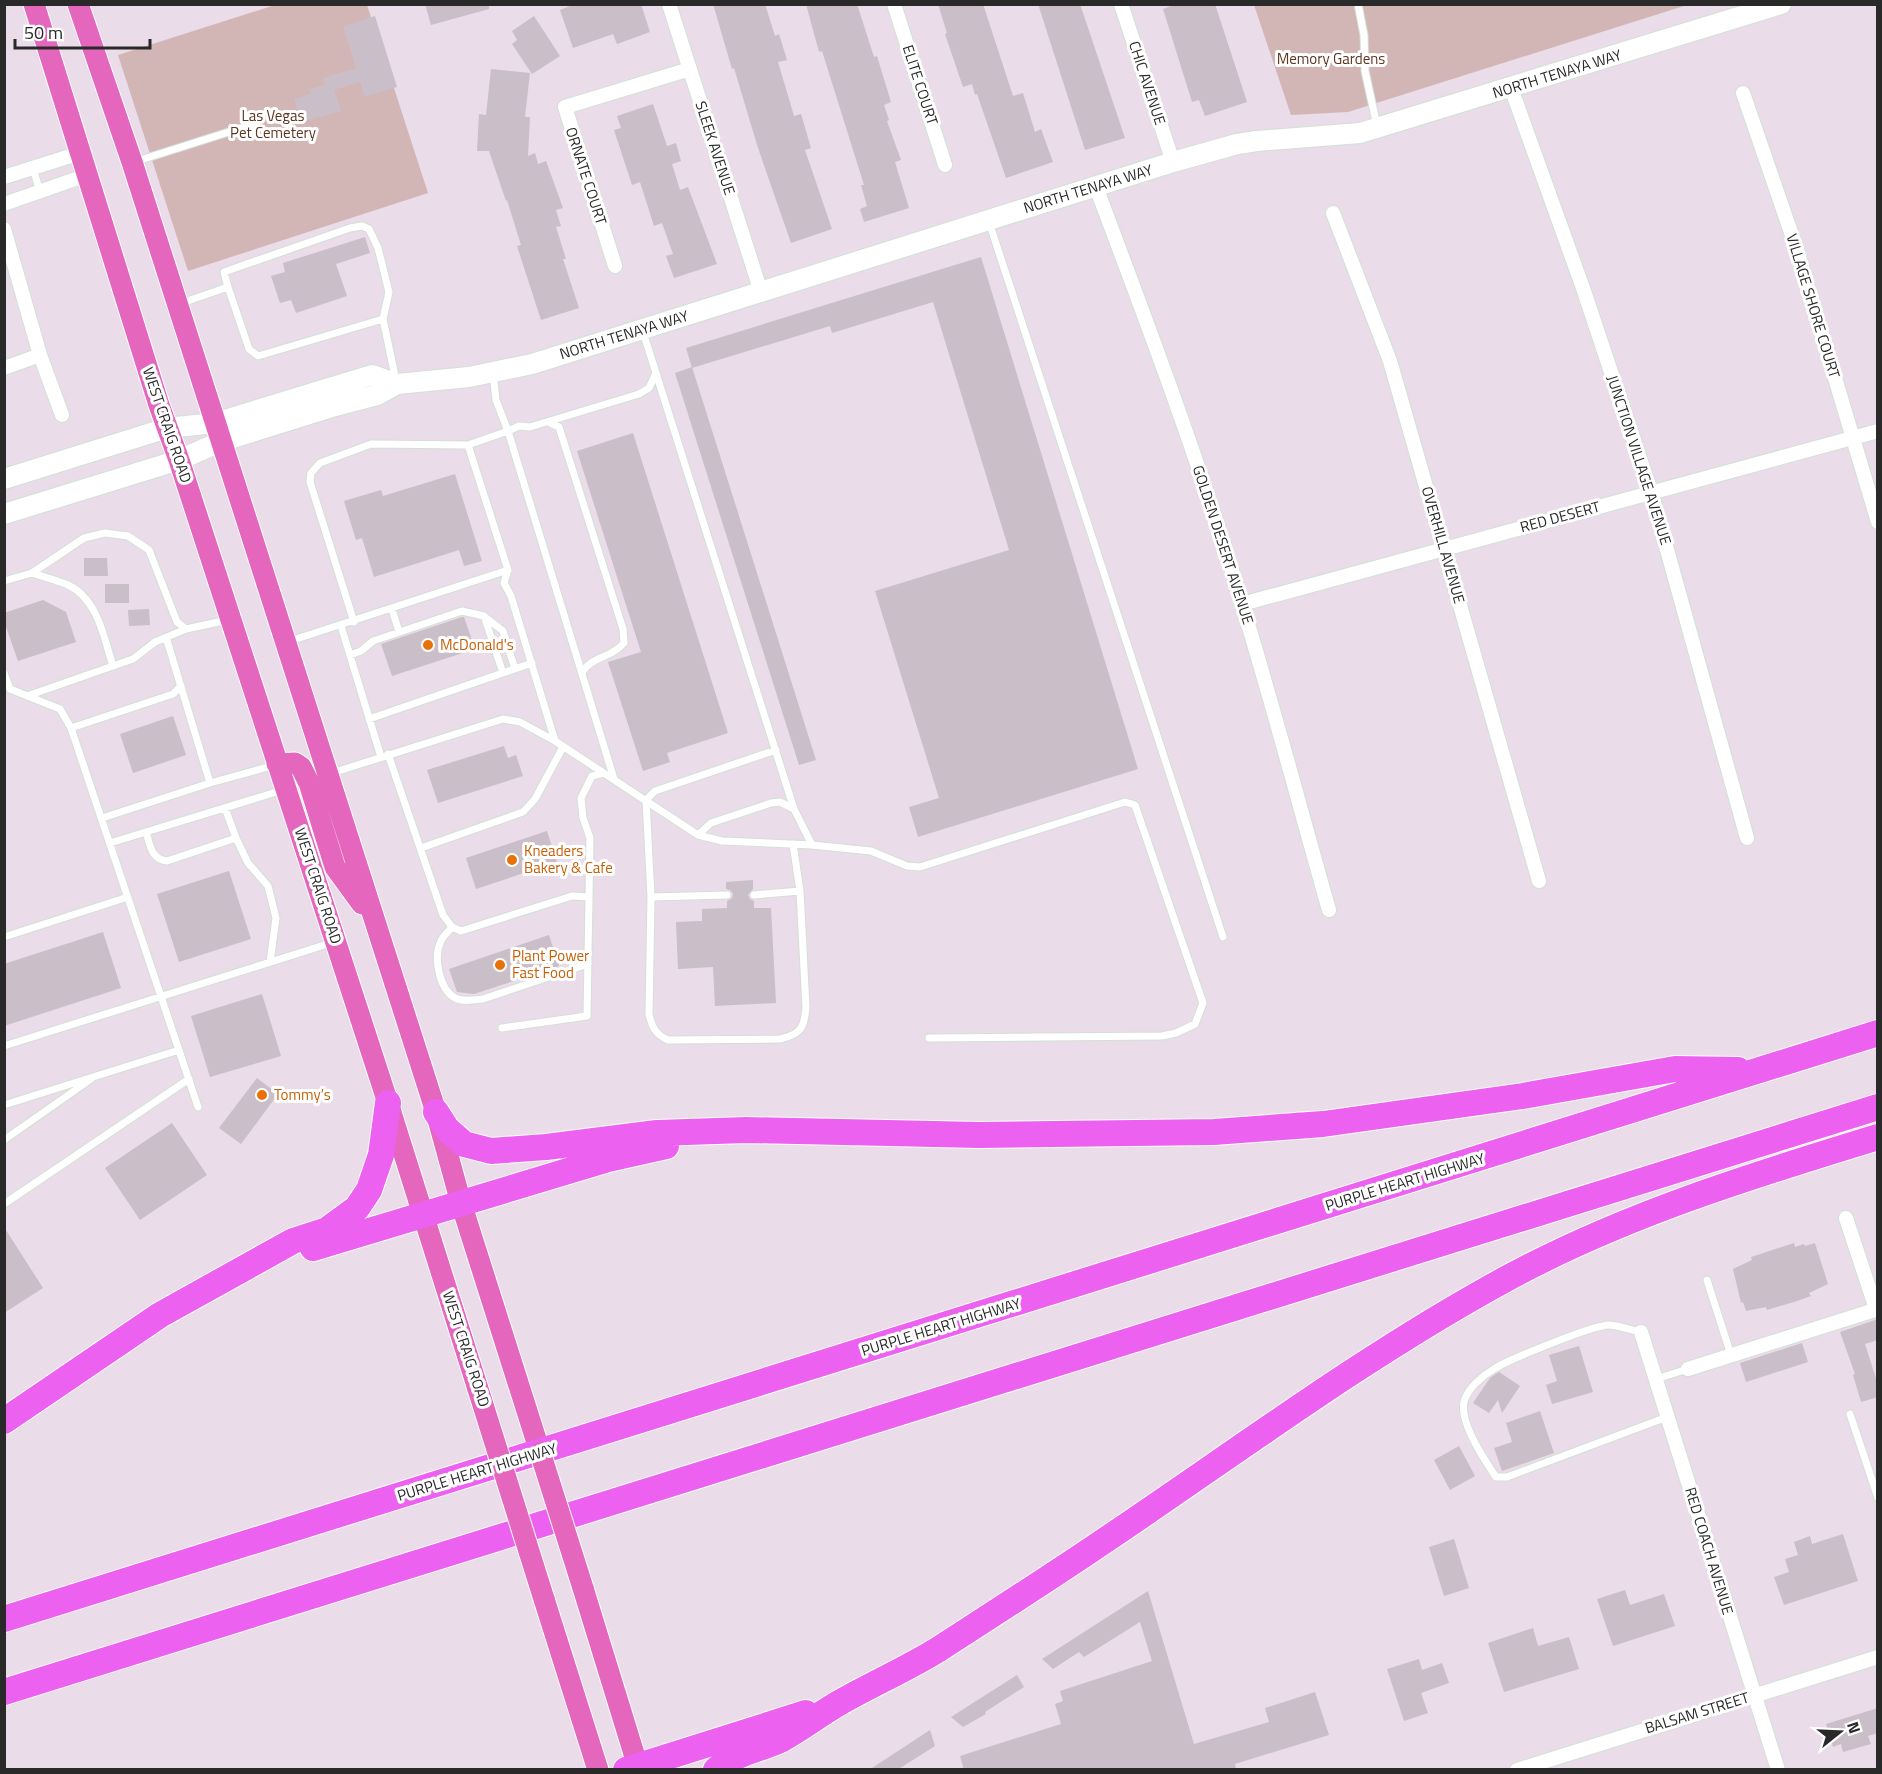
<svg xmlns="http://www.w3.org/2000/svg" width="1882" height="1774" viewBox="0 0 1882 1774" font-family="'Titillium Web',sans-serif">
<style>
.cemetery{fill:#d2b6b5}
.building{fill:#cabec8}
.lines{fill:none;stroke-linecap:round;stroke-linejoin:round}
.service-casing{stroke:#d1e1d7;stroke-width:9}
.minor-casing{stroke:#d1e1d7;stroke-width:16}
.secondary-casing{stroke:#d1e1d7;stroke-width:22}
.primary-casing{stroke:#fff;stroke-width:23}
.motorway-casing{stroke:#fff;stroke-width:28}
.service{stroke:#fff;stroke-width:7}
.minor{stroke:#fff;stroke-width:14}
.secondary{stroke:#fff;stroke-width:20}
.primary{stroke:#e467bd;stroke-width:21}
.motorway{stroke:#ed61f0;stroke-width:26}
.primary-bridge-casing{stroke:#fff;stroke-width:23;stroke-linecap:butt}
.primary-bridge{stroke:#e467bd;stroke-width:21}
.food-dot{fill:#e8710a;stroke:#fff;stroke-width:2}
.labels{text-anchor:middle;stroke-width:6;stroke-linejoin:round;paint-order:stroke}
.park-label{font-size:15px;fill:#5f3520;stroke:#fff}
.street-label{font-size:15px;fill:#292929;stroke:#fff}
.food-label{font-size:15px;fill:#c56008;stroke:#fff;text-anchor:start}
</style>
<rect width="100%" height="100%" fill="#eadce8"/>
<path class="cemetery" d="M275 5H367L428 193 188 271 118 55Z
M1254 5H1687L1348 112 1291 115Z"/>
<path class="building" d="M425 4H489V9L431 25Z
M575 4H641L650 32 617 44 613 34 573 48 560 10Z
M713 4H765L775 36 779 34 787 60 778 62 794 116 801 114 811 148 805 150 832 229 791 243 758 148 734 68 732 69Z
M806 4H857L874 57 877 56 891 102 884 105 889 120 887 121 901 160 895 162 909 208 864 222 860 209 867 206 861 185H864L822 51 819 52Z
M938 4H983L1013 96 1023 93 1035 132 1041 129 1053 162 1006 178 977 94 975 95 972 84 963 87 945 34 947 33Z
M1038 4H1080L1125 138 1085 150Z
M1176 4H1215L1247 102 1205 116 1199 100 1192 102 1163 9Z
M375 16 397 87 365 97 360 82 334 90 341 111 301 122 294 99 311 94 309 89 325 85 323 78 356 68 343 26Z
M534 16 560 56 532 74 512 44 517 40 512 31Z
M491 69 530 73 525 117H530L528 156 535 153 538 164 546 161 563 208 556 210 561 226 556 227 566 259H563L579 308 541 320 517 246 521 245 507 200 506 201 489 151H477L479 114 486 115Z
M653 104 667 146 676 143 681 161 672 164 680 190 688 187 717 264 674 278 666 256 673 254 662 223 654 226 640 182 632 185 614 130 621 128 617 116Z
M365 237 370 253 336 264 347 296 296 313 291 300 280 303 271 276 285 272 283 263Z
M981 257 1138 769 918 837 909 807 939 798 875 591 1009 550 933 302 832 333 830 326 692 368 686 348Z
M692 367 816 760 799 765 675 373Z
M633 433 728 733 667 753 670 762 643 771 608 662 641 652 577 451Z
M455 474 482 561 464 566 459 550 374 577 362 538 356 540 344 501 381 490 383 496Z
M84 558H107L108 576H84Z
M105 584H129V603H105Z
M43 600 66 612 76 642 18 661 4 621V613Z
M149 609 150 625 129 626 128 610Z
M462 617H464L475 649 392 676 381 644Z
M173 716 186 755 133 773 120 734Z
M504 746 508 758 516 755 523 776 438 803 427 770Z
M547 831 557 862 476 889 466 858Z
M229 871 251 939 179 962 157 894Z
M753 880V889L748 895 750 899 754 901V908H771L776 1003 715 1006 713 967 678 969 676 922 702 921V909L727 908V901L732 898 733 894 730 890 726 889V882Z
M103 932 121 988 4 1026V964Z
M549 935 559 966 474 994 457 992 449 969Z
M262 994 281 1056 210 1077 191 1016Z
M257 1078 278 1094 241 1144 219 1128Z
M172 1123 207 1175 140 1220 105 1168Z
M4 1227 43 1288 4 1313Z
M1794 1243 1795 1247 1804 1244 1805 1246 1815 1243 1828 1284 1809 1293 1811 1296 1797 1301 1767 1310 1766 1307 1746 1311 1743 1302 1741 1303 1733 1269 1752 1260 1751 1257Z
M1878 1319V1340L1865 1344 1878 1385V1397L1861 1402 1853 1375 1855 1374 1840 1332Z
M1802 1343 1808 1362 1746 1382 1740 1363Z
M1579 1346 1593 1392 1552 1404 1546 1385 1557 1381 1549 1355Z
M1499 1372 1520 1386 1502 1413 1498 1400 1489 1413 1473 1403 1490 1378Z
M1540 1411 1554 1453 1502 1471 1494 1448 1512 1442 1506 1423Z
M1459 1446 1475 1476 1450 1490 1434 1460Z
M1843 1534 1858 1581 1784 1605 1774 1577 1789 1572 1785 1559 1798 1555 1794 1542 1810 1536 1812 1544Z
M1454 1539 1469 1588 1444 1596 1429 1547Z
M1625 1590 1630 1605 1664 1594 1675 1626 1613 1646 1597 1599Z
M1148 1591 1194 1744 1269 1722 1265 1708 1315 1692 1329 1735 1235 1764 1236 1770H964L960 1756 1061 1724 1055 1704 1063 1701 1060 1691 1152 1661 1140 1622 1084 1657 1079 1652 1053 1669 1042 1659Z
M1533 1628 1538 1646 1569 1637 1579 1669 1504 1692 1488 1643Z
M1419 1659 1422 1670 1442 1663 1449 1683 1421 1693 1428 1713 1404 1721 1387 1669Z
M1017 1675 1024 1687 985 1712 986 1714 963 1727 951 1717Z
M1878 1708V1733L1868 1736 1871 1744 1843 1752 1841 1744 1833 1747 1826 1724Z
M930 1730 935 1746 897 1770H869Z"/>
<g class="lines">
<defs>
<path id="service" d="M1358 4 1364 35 1365 71 1377 126
M134 162 254 124
M33 168 40 192
M989 222 1223 937
M228 287 224 272 350 228 362 226 369 229 378 248 389 292 383 319
M179 304 228 287 249 349 258 356 383 319 396 381
M656 373 794 809 812 845
M548 422 559 427 623 629 624 643C610 659 594 655 582 672
M508 570 504 583 511 596 555 741
M4 581 32 573 84 538 105 533 128 536 149 550 177 622 186 629 228 620
M392 609 399 632
M485 617 503 631 515 669
M354 622 310 482 311 473 320 463 371 444 468 445
M341 626 381 757
M166 637 210 783
M287 642 508 570 468 445 508 431 496 400 493 373
M350 655 361 651 373 641 462 611 484 616 503 673
M113 666 133 659 155 642 186 629
M4 673 10 689 60 709 71 728 198 1107
M27 696 113 666C104 638 98 599 68 585 57 580 44 577 32 573
M369 719 532 663
M71 728 173 694 181 686
M388 754 443 915 452 927 461 931 572 896 589 897
M332 773 503 719 520 722 555 741 698 835 722 841 812 845 871 851 907 866 920 867 1125 802 1135 805 1203 1003 1195 1024 1176 1033 1162 1036 929 1038
M614 779 508 431 519 426 530 427 639 394 649 388 656 373 643 332
M102 818 210 783 275 765
M146 832C150 845 151 859 167 861L236 838 225 808
M698 835 711 823 771 803 780 802 794 809
M236 838 248 863 268 886 276 918 270 962
M110 843 283 790
M793 844 800 891
M421 848 523 812 535 799 563 747
M754 895 800 891 806 1008C804 1028 801 1034 780 1039L668 1040C655 1034 652 1027 649 1014L651 897 646 800 655 791 776 750
M651 897 727 895
M452 927C449 931 443 936 441 941 433 957 439 989 455 998 463 1002 474 1000 483 999L588 964
M4 937 128 897
M502 1028 587 1016 590 838 583 818 581 798 592 776 604 773
M4 1046 334 942
M4 1105 179 1050
M4 1140 91 1079
M4 1204 189 1079
M1707 1280 1731 1355
M1641 1332C1631 1330 1620 1326 1610 1325 1595 1324 1508 1360 1494 1369 1482 1376 1467 1389 1464 1402 1459 1422 1485 1461 1496 1477H1507L1667 1417
M1656 1379 1688 1369
M1850 1414 1878 1498"/>
<path id="minor" d="M669 4 761 292
M894 4 945 165
M1121 4 1173 162
M1511 88 1583 288 1651 492 1747 838
M1743 93 1795 244 1878 522
M4 177 80 153
M1096 187C1148 325 1200 463 1242 604 1273 705 1300 808 1329 910
M4 204 87 175
M1333 213 1390 361 1539 881
M4 229 40 355 62 415
M615 266 565 107 690 69
M4 368 40 355
M1242 604 1878 431
M1846 1218 1876 1309
M1641 1332 1778 1770
M1688 1369 1878 1309
M1517 1770 1878 1657"/>
<path id="secondary" d="M4 479 167 428 215 423 372 375 397 384 469 377 532 364 1173 162 1237 144 1257 141 1360 133 1781 4
M4 514 179 460 220 442 335 406 377 395 397 384"/>
<path id="primary" d="M34 4 159 405 179 460 388 1103 478 1389
M78 4 132 162 436 1112 461 1203 540 1452
M277 764 295 763 301 767 309 783 335 867 362 904
M583 1588 639 1770
M544 1599 598 1770"/>
<path id="motorway" d="M436 1112 447 1129 464 1144 491 1151 546 1147 657 1133 746 1130 979 1135 1214 1132 1323 1124 1523 1096 1675 1069 1738 1070
M313 1248 608 1159 666 1146
M4 1421 160 1315 293 1241 327 1230 357 1208 369 1190 381 1155 388 1103
M4 1619 1878 1033
M4 1692 1878 1107
M626 1770 806 1713
M716 1770C736 1752 760 1750 782 1739 802 1728 820 1714 839 1703 872 1684 907 1669 939 1649 993 1614 1048 1579 1101 1543 1234 1454 1363 1357 1504 1280 1621 1216 1750 1176 1878 1137"/>
</defs>
<use href="#service" class="service-casing"/>
<use href="#minor" class="minor-casing"/>
<use href="#secondary" class="secondary-casing"/>
<use href="#primary" class="primary-casing"/>
<use href="#motorway" class="motorway-casing"/>
<use href="#service" class="service"/>
<use href="#minor" class="minor"/>
<use href="#secondary" class="secondary"/>
<use href="#primary" class="primary"/>
<use href="#motorway" class="motorway"/>
<defs>
<path id="primary-bridge" d="M478 1389 544 1599
M540 1452 583 1588"/>
</defs>
<use href="#primary-bridge" class="primary-bridge-casing"/>
<use href="#primary-bridge" class="primary-bridge"/>
</g>
<g class="food-dot">
<circle cx="428" cy="645" r="6"/>
<circle cx="512" cy="860" r="6"/>
<circle cx="500" cy="965" r="6"/>
<circle cx="262" cy="1095" r="6"/>
</g>
<g class="labels">
<g class="park-label">
<text x="1331" y="64">Memory Gardens</text>
<text x="273" y="121">Las Vegas<tspan x="273" dy="17">Pet Cemetery</tspan></text>
</g>
<g class="street-label">
<text transform="translate(1557 74) rotate(-17)" y="5">NORTH TENAYA WAY</text>
<text transform="translate(1147 83) rotate(72)" y="5">CHIC AVENUE</text>
<text transform="translate(920 85) rotate(72)" y="5">ELITE COURT</text>
<text transform="translate(715 148) rotate(72)" y="5">SLEEK AVENUE</text>
<text transform="translate(586 176) rotate(72)" y="5">ORNATE COURT</text>
<text transform="translate(1088 189) rotate(-17)" y="5">NORTH TENAYA WAY</text>
<text transform="translate(1813 306) rotate(73)" y="5">VILLAGE SHORE COURT</text>
<text transform="translate(624 335) rotate(-17)" y="5">NORTH TENAYA WAY</text>
<text transform="translate(167 425) rotate(71)" y="5">WEST CRAIG ROAD</text>
<text transform="translate(1639 460) rotate(72)" y="5">JUNCTION VILLAGE AVENUE</text>
<text transform="translate(1560 517) rotate(-15)" y="5">RED DESERT</text>
<text transform="translate(1223 545) rotate(72)" y="5">GOLDEN DESERT AVENUE</text>
<text transform="translate(1443 545) rotate(74)" y="5">OVERHILL AVENUE</text>
<text transform="translate(318 886) rotate(72)" y="5">WEST CRAIG ROAD</text>
<text transform="translate(1405 1182) rotate(-17)" y="5">PURPLE HEART HIGHWAY</text>
<text transform="translate(941 1327) rotate(-17)" y="5">PURPLE HEART HIGHWAY</text>
<text transform="translate(466 1349) rotate(72)" y="5">WEST CRAIG ROAD</text>
<text transform="translate(477 1472) rotate(-17)" y="5">PURPLE HEART HIGHWAY</text>
<text transform="translate(1709 1551) rotate(73)" y="5">RED COACH AVENUE</text>
<text transform="translate(1697 1713) rotate(-17)" y="5">BALSAM STREET</text>
</g>
<g class="food-label">
<text x="440" y="650">McDonald's</text>
<text x="524" y="856">Kneaders<tspan x="524" dy="17">Bakery &amp; Cafe</tspan></text>
<text x="512" y="961">Plant Power<tspan x="512" dy="17">Fast Food</tspan></text>
<text x="274" y="1100">Tommy’s</text>
</g>
</g>
<rect width="1882" height="1774" fill="none" stroke="#292929" stroke-width="12"/>
<g transform="translate(1840 1732) rotate(72)" stroke="#ffffff" stroke-width="4.5" paint-order="stroke">
<path d="M0-4.5L10 22L0 15L-10 22Z" fill="#292929"/>
<text y="-9" font-size="16" font-weight="bold" text-anchor="middle" fill="#292929">N</text>
</g>
<path d="M15 39v9h135v-9" fill="none" stroke="#292929" stroke-width="3"/>
<text x="24" y="39" font-size="18" fill="#292929" stroke="#ffffff" stroke-width="4.5" paint-order="stroke">50 m</text>
</svg>
